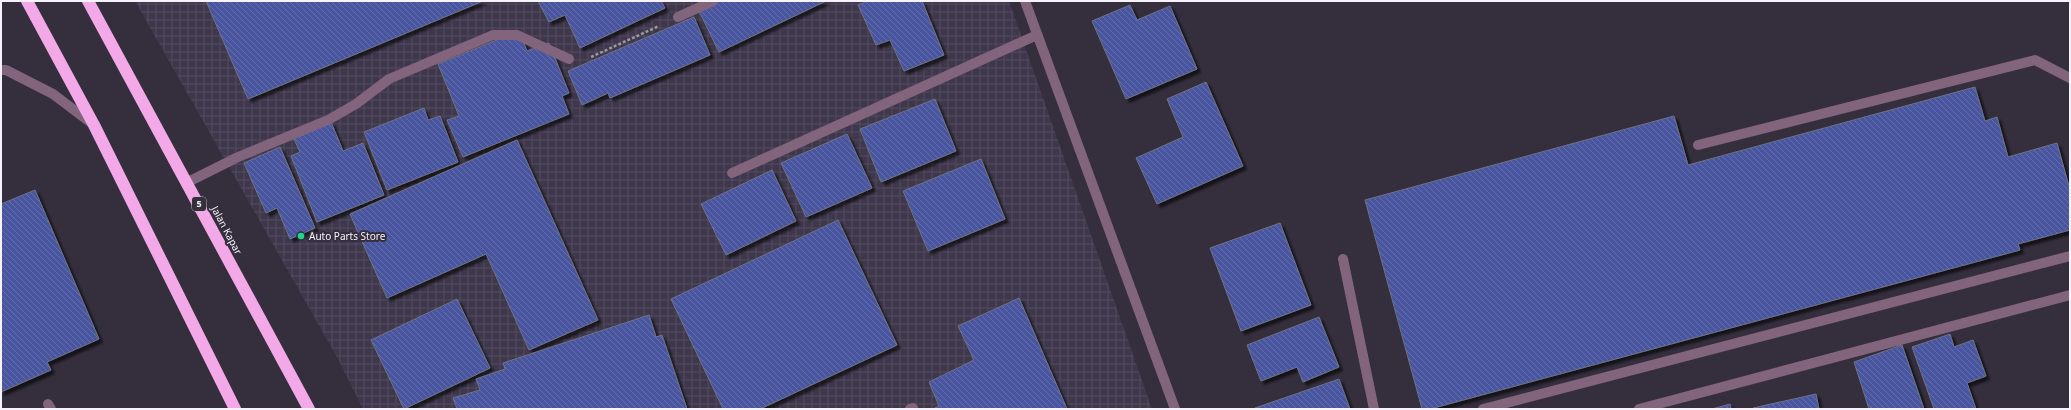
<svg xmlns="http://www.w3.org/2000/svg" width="2071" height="410" viewBox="0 0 2071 410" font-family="'Noto Sans',sans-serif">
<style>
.industrial{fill:url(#industrial-grid)}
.building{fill:url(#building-back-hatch);stroke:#6e7384;filter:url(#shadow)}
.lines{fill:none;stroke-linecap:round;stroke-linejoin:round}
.path{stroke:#9c97a4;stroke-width:2.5;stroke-dasharray:3 2;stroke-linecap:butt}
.lane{stroke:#82647d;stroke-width:10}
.street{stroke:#82647d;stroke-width:10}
.highway{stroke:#f3a8e7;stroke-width:12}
.poi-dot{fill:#1dd888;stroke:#342e3d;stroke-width:1.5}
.labels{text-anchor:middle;stroke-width:4;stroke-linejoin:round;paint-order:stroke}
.shield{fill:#342e3d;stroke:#bcb8c3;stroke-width:1}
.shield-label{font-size:9px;font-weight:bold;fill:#f7f3fd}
.street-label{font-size:10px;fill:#f7f3fd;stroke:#342e3d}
.poi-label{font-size:10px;fill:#f7f3fd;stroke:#342e3d;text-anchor:start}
</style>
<defs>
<pattern id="industrial-grid" width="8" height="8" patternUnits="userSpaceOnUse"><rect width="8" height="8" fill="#3f374c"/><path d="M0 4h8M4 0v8" fill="none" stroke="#524b5e"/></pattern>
<pattern id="building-back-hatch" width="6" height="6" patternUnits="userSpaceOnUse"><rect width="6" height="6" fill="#48559f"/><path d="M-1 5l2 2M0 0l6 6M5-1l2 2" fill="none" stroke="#636ead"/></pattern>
<filter id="shadow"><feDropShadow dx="3.5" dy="3.5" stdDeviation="1" flood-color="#0009"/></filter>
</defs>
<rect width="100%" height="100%" fill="#342e3d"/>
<path class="industrial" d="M135 1H1009L1152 409H363L338 359Z"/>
<path class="building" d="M206 1H483L248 99Z
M538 1H661L665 8 580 48 565 15 549 22Z
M714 1H826L719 52 698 9Z
M868 1H922L944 55 904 71 890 40 876 45 858 5Z
M1130 5 1137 20 1170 6 1197 69 1126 99 1092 21Z
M694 17 710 55 610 98 608 93 582 105 568 71Z
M519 31 527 51 549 43 569 93 562 96 569 114 463 157 447 120 459 116 438 64Z
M1206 82 1243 166 1157 204 1136 158 1183 137 1167 99Z
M1975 87 1985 121 1997 117 2008 157 2057 143 2070 190V230L2018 244 2020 250 1430 409H1422L1365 200 1674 116 1688 165Z
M935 99 956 151 881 182 860 129Z
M424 108 428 120 440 116 458 162 387 190 364 132Z
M331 122 343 151 363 143 384 195 317 222 291 156 300 152 293 137Z
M847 134 872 188 806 217 781 163Z
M517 140 598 320 529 350 486 254 387 298 350 214Z
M280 147 315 228 290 239 277 208 266 213 244 163Z
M981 159 1005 219 928 251 903 191Z
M772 170 796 221 726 255 701 204Z
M35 190 99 339 47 362 51 370 1 392V204Z
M838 220 897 345 760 409H723L671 299Z
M1280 223 1311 305 1241 331 1210 248Z
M1019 298 1067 409H933L939 406 929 382 974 360 958 326Z
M457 299 490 368 404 409 371 340Z
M649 315 656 337 662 335 687 409H457L453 398 480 390 476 379 505 369 503 363Z
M1319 317 1339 367 1303 382 1297 367 1261 381 1247 345Z
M1950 334 1954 347 1973 340 1986 376 1967 383 1976 409H1934L1912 347Z
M1902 345 1924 409H1869L1854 362Z
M1339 379 1350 409H1255V408Z
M1816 394 1819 409H1753V408Z
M1730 404 1731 409H1712Z"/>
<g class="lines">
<path class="path" d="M591 57 659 26"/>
<path class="lane" d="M1698 145 2035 60 2070 78
M1343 259 1374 409
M48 404 51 409
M910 409 913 408
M1483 409 2070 256"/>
<path class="street" d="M1025 1 1175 409
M678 17 713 1
M1 70H6L53 94 94 125
M732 173 1037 35
M188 182 238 157 328 120 356 104 389 79 493 35H517L569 59
M1639 409 2070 295"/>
<path class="highway" d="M27 1 94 125 235 409
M88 1 309 409"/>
</g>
<circle class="poi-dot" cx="301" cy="236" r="4"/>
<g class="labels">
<rect class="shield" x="192" y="197" width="14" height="14" rx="3"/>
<g class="shield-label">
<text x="199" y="207">5</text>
</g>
<g class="street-label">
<text transform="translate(227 230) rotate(62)" y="4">Jalan Kapar</text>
</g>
<g class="poi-label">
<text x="309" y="240">Auto Parts Store</text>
</g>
</g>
<rect width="2071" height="410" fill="none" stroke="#f7f3fd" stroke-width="4"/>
</svg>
